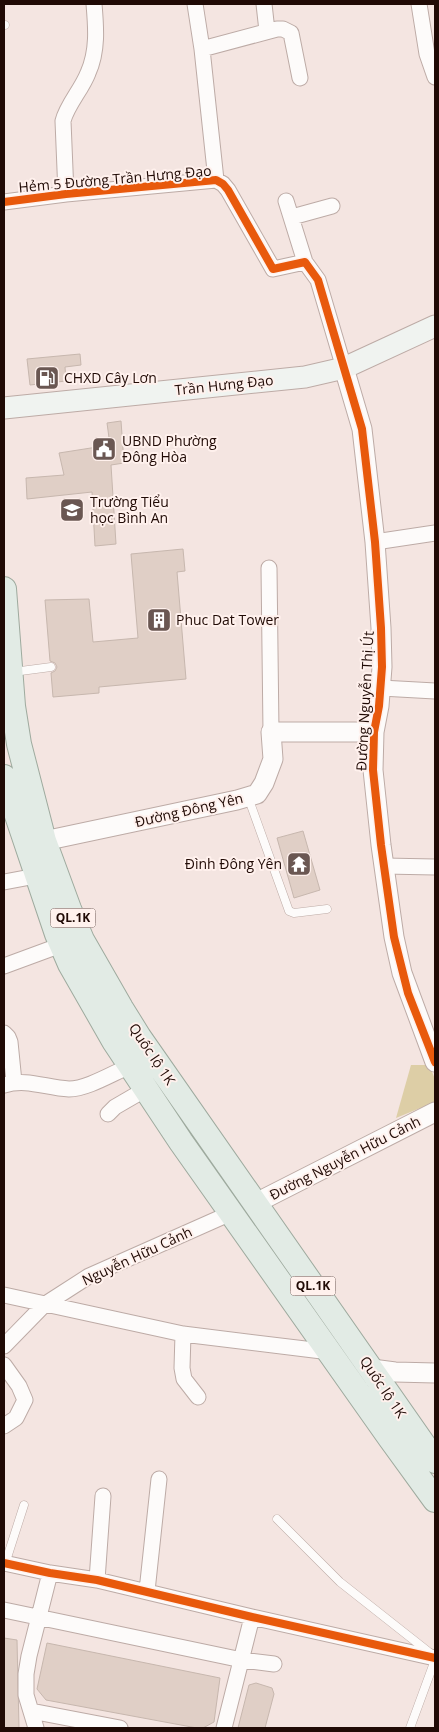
<svg xmlns="http://www.w3.org/2000/svg" width="439" height="1732" viewBox="0 0 439 1732" font-family="'Open Sans',sans-serif">
<style>
.green{fill:#ddcea6}
.building{fill:#e0cfc6;stroke:#c7b7ae}
.lines{fill:none;stroke-linecap:round;stroke-linejoin:round}
.service-casing{stroke:#bdaba6;stroke-width:9}
.minor-casing{stroke:#bdaba6;stroke-width:17}
.tertiary-casing{stroke:#bdaba6;stroke-width:21}
.secondary-casing{stroke:#bdaba6;stroke-width:23}
.primary-casing{stroke:#9eaa9e;stroke-width:26}
.service{stroke:#fdfbfa;stroke-width:8}
.minor{stroke:#fdfbfa;stroke-width:15}
.tertiary{stroke:#fdfbfa;stroke-width:19}
.secondary{stroke:#f0f3f0;stroke-width:21}
.primary{stroke:#e2ebe5;stroke-width:24}
.cycleway-casing{stroke:#fff1ed;stroke-width:11}
.cycleway{stroke:#e8590c;stroke-width:8}
.labels{text-anchor:middle;stroke-width:4;stroke-linejoin:round;paint-order:stroke}
.shield{fill:#fff1ed;stroke:#634f4b;stroke-width:1}
.shield-label{font-size:12px;font-weight:bold;fill:#200a05}
.street-label{font-size:14px;fill:#200a05;stroke:#fff1ed}
.poi-label{font-size:14px;fill:#200a05;stroke:#fff1ed;text-anchor:start}
</style>
<rect width="100%" height="100%" fill="#f4e5e1"/>
<path class="green" d="M411 1065H429L435 1079V1102L396 1118Z"/>
<path class="building" d="M80 354 81 365 65 367 66 381 30 385 27 359Z
M121 421 124 463 111 465 116 544 95 546 92 492 27 499 26 478 64 475 59 453 110 445 107 423Z
M183 549 185 571 177 572 186 679 99 687V693L53 697 51 673 55 671 57 667 55 663 50 661 45 600 89 599 93 642 138 638 131 554Z
M303 831 320 890 294 898 277 838Z
M4 1638 17 1640 19 1728H4Z
M47 1643 220 1678 214 1722 203 1728H197L46 1700 37 1689Z
M256 1683 272 1688 274 1694 265 1728H238L249 1685Z"/>
<g class="lines">
<defs>
<path id="service" d="M4 25H5
M13 672 51 667
M248 797 289 911 294 913 327 909
M277 1519 340 1582 430 1653
M5 1564 24 1505
M410 1728 435 1660"/>
<path id="minor" d="M195 4 202 49 216 180
M264 4 267 31
M419 4 427 54 435 77
M202 49 277 29H283L291 33 300 78
M66 194 63 121C67 105 82 89 88 73 98 51 96 27 94 4
M286 201 305 262
M4 202 66 194 216 180 223 184 228 190 273 269 305 262 318 280 344 368
M292 217 332 206
M375 542 435 533
M269 568 271 732
M381 688 435 691
M384 866 435 867
M4 882 36 876
M4 966 61 945
M4 1033 8 1037 10 1042 14 1082
M4 1085C27 1078 46 1088 69 1089 87 1089 113 1073 130 1066
M108 1114 115 1107 146 1089
M4 1295 183 1334 330 1352
M183 1334 182 1368 184 1379 198 1397
M4 1346 44 1305 89 1276 231 1213
M4 1365 19 1386 25 1400 16 1418 4 1426
M4 1563 50 1573 97 1580 252 1617 435 1658
M97 1580 103 1496
M147 1591 159 1479
M4 1610 242 1660 274 1664
M31 1711 120 1728
M36 1728 26 1695V1674L29 1656 50 1573
M224 1728 252 1617"/>
<path id="tertiary" d="M344 368 362 429 375 542 381 628 382 667 379 706 374 732 373 770 381 845 394 937 402 973 435 1062
M44 841 237 800 257 794 264 783 273 759 271 732H374
M254 1204 435 1112
M372 1369 395 1372 435 1373"/>
<path id="secondary" d="M4 408 305 377 344 368 435 326"/>
<path id="primary" d="M4 589 13 706 19 744 44 841 69 909 82 940 121 1008 139 1037 435 1461
M4 777 57 934 70 964 114 1041 181 1142 390 1438 435 1500"/>
</defs>
<use href="#service" class="service-casing"/>
<use href="#minor" class="minor-casing"/>
<use href="#tertiary" class="tertiary-casing"/>
<use href="#secondary" class="secondary-casing"/>
<use href="#primary" class="primary-casing"/>
<use href="#service" class="service"/>
<use href="#minor" class="minor"/>
<use href="#tertiary" class="tertiary"/>
<use href="#secondary" class="secondary"/>
<use href="#primary" class="primary"/>
<defs>
<path id="cycleway" d="M4 202 66 194 216 180 223 184 228 190 273 269 305 262 318 280 362 429 375 542 381 628 382 667 379 706 374 732 373 770 381 845 394 937 408 993 435 1062
M4 1563 50 1573 97 1580 252 1617 435 1658"/>
</defs>
<use href="#cycleway" class="cycleway-casing"/>
<use href="#cycleway" class="cycleway"/>
</g>
<defs>
<symbol id="fuel-square" viewBox="-11 -11 22 22"><rect x="-9" y="-9" width="18" height="18" rx="4" fill="#6a5752" stroke="#fff1ed"/><path d="M-5.5-6h7V0h2V4h1.3V-2.5L3-4.5l.8-.8L6-3V5H2.5V1h-1V6h-7ZM-4.2-4.7v3.2H.2V-4.7Z" fill="#fff"/></symbol>
<symbol id="civic-square" viewBox="-11 -11 22 22"><rect x="-9" y="-9" width="18" height="18" rx="4" fill="#6a5752" stroke="#fff1ed"/><path d="M-.6-6.5H3V-4.5H.6V-3L4-1V1h2V6H-6V1h2V-1L-.6-3ZM-1.2 2.5V6h2.4V2.5Z" fill="#fff"/></symbol>
<symbol id="school-square" viewBox="-11 -11 22 22"><rect x="-9" y="-9" width="18" height="18" rx="4" fill="#6a5752" stroke="#fff1ed"/><path d="M0-5L7-2L0 1L-7-2ZM-4 1L0 2.5L4 1V4Q0 6-4 4Z" fill="#fff"/></symbol>
<symbol id="building-square" viewBox="-11 -11 22 22"><rect x="-9" y="-9" width="18" height="18" rx="4" fill="#6a5752" stroke="#fff1ed"/><path d="M-4-6H4V6H1V3H-1V6H-4ZM-2.5-4.3h1.7v1.8h-1.7ZM.8-4.3h1.7v1.8H.8ZM-2.5-1h1.7V.8h-1.7ZM.8-1h1.7V.8H.8Z" fill="#fff"/></symbol>
<symbol id="temple-square" viewBox="-11 -11 22 22"><rect x="-9" y="-9" width="18" height="18" rx="4" fill="#6a5752" stroke="#fff1ed"/><path d="M0-6L5-2H3V0L6.5 2.5H4V6H1.5V3h-3V6H-4V2.5H-6.5L-3 0V-2H-5Z" fill="#fff"/></symbol>
</defs>
<g fill-rule="evenodd">
<use href="#fuel-square" x="33" y="364" width="28" height="28"/>
<use href="#civic-square" x="90" y="435" width="28" height="28"/>
<use href="#school-square" x="58" y="496" width="28" height="28"/>
<use href="#building-square" x="145" y="606" width="28" height="28"/>
<use href="#temple-square" x="285" y="850" width="28" height="28"/>
</g>
<g class="labels">
<g class="shield">
<rect x="50.5" y="908.5" width="45" height="19" rx="4"/>
<rect x="290.5" y="1276.5" width="45" height="19" rx="4"/>
</g>
<g class="shield-label">
<text x="73" y="922">QL.1K</text>
<text x="313" y="1290">QL.1K</text>
</g>
<g class="street-label">
<text transform="translate(115 179) rotate(-5)" y="5">Hẻm 5 Đường Trần Hưng Đạo</text>
<text transform="translate(224 385) rotate(-6)" y="5">Trần Hưng Đạo</text>
<text transform="translate(365 701) rotate(-87)" y="5">Đường Nguyễn Thị Út</text>
<text transform="translate(189 810) rotate(-13)" y="5">Đường Đông Yên</text>
<text transform="translate(152 1054) rotate(56)" y="5">Quốc lộ 1K</text>
<text transform="translate(345 1158) rotate(-27)" y="5">Đường Nguyễn Hữu Cảnh</text>
<text transform="translate(137 1256) rotate(-25)" y="5">Nguyễn Hữu Cảnh</text>
<text transform="translate(383 1387) rotate(56)" y="5">Quốc lộ 1K</text>
</g>
<g class="poi-label">
<text x="64" y="383">CHXD Cây Lơn</text>
<text x="122" y="446">UBND Phường<tspan x="122" dy="16">Đông Hòa</tspan></text>
<text x="90" y="507">Trường Tiểu<tspan x="90" dy="16">học Bình An</tspan></text>
<text x="176" y="625">Phuc Dat Tower</text>
<text x="282" y="869" text-anchor="end">Đình Đông Yên</text>
</g>
</g>
<rect width="439" height="1732" fill="none" stroke="#200a05" stroke-width="10"/>
</svg>
